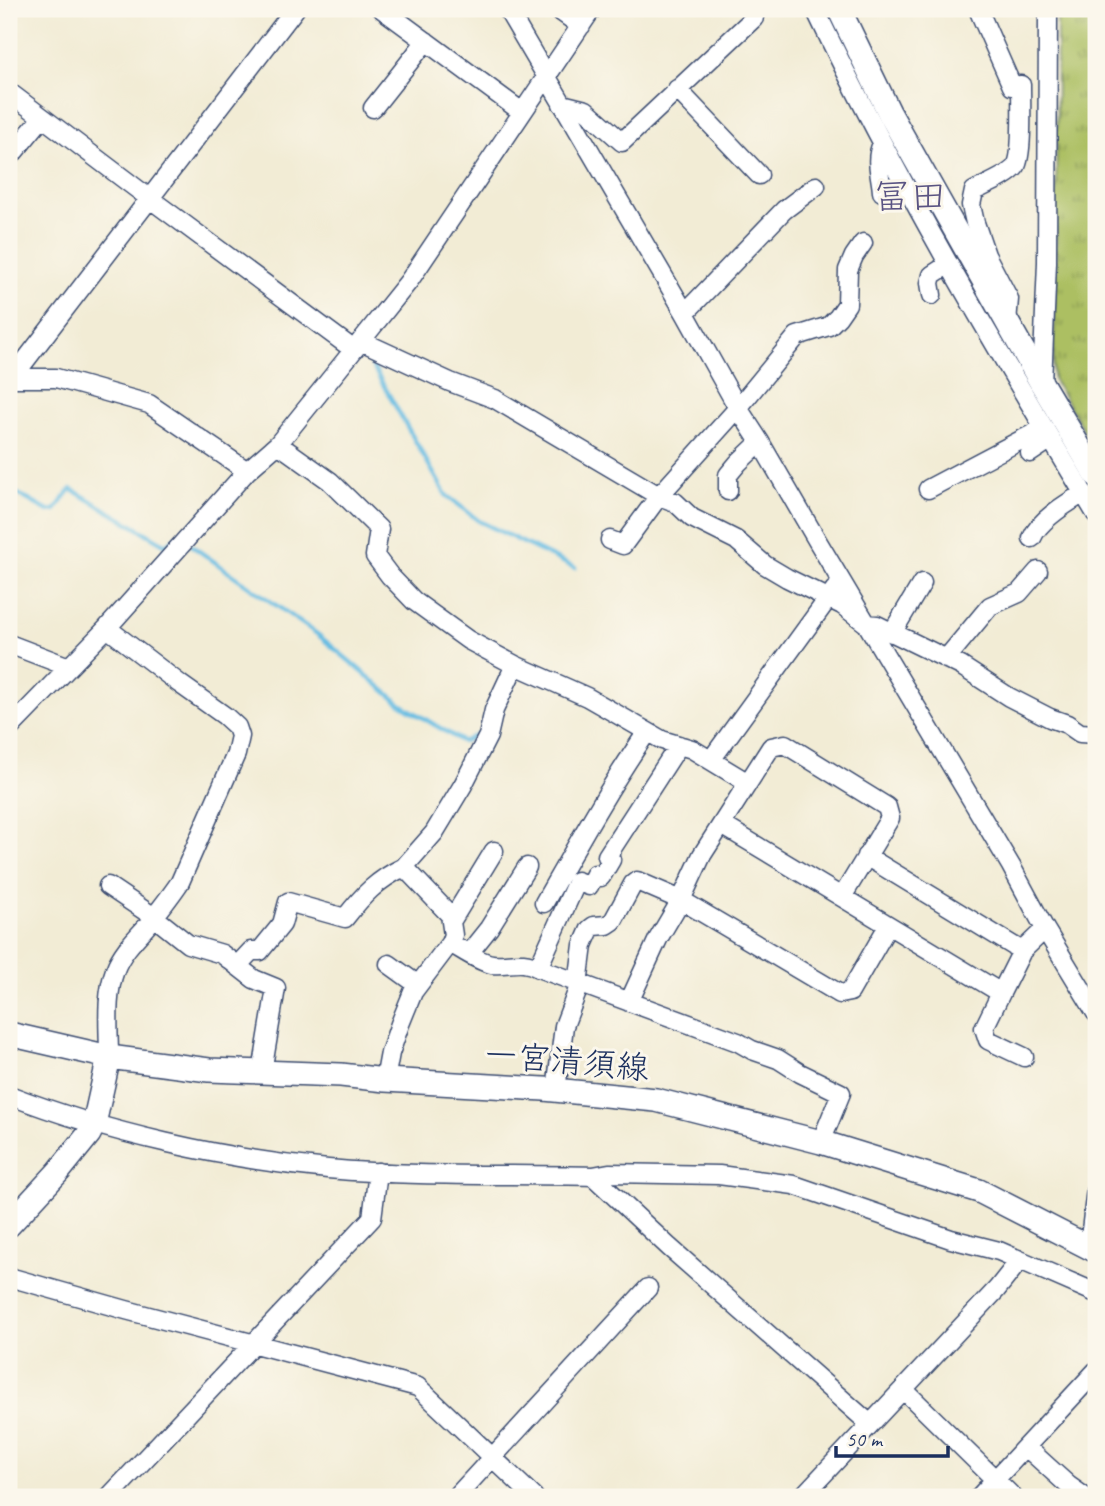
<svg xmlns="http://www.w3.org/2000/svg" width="1105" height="1506" viewBox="0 0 1105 1506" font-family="Caveat,'Klee One',sans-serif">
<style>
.grass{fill:url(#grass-tufts);stroke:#647760;stroke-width:2}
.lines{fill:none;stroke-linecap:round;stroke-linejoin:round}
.stream{stroke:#65bce2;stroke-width:4.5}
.minor-casing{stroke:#3b4b70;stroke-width:21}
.major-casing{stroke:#3b4b70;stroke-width:26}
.minor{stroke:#fff;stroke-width:18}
.major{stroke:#fff;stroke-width:23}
.labels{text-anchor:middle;stroke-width:6;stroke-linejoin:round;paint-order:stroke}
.street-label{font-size:33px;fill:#1b2f5e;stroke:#fbf7ec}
.quarter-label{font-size:37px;fill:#5a5483;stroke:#fbf7ec}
</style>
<defs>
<pattern id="grass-tufts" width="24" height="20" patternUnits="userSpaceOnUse" patternTransform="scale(1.75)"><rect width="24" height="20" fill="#acbf62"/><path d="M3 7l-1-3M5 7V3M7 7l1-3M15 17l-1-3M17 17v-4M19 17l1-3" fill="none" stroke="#8b9c54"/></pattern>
</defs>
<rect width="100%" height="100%" fill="#fbf7ec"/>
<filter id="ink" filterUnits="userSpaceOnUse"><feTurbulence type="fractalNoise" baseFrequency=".0143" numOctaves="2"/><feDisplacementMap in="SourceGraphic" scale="14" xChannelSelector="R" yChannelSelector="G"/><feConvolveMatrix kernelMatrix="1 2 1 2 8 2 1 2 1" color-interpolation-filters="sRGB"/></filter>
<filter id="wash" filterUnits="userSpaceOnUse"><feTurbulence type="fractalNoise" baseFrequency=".00686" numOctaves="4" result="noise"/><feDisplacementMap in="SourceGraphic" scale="28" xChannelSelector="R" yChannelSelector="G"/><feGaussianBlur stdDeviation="1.57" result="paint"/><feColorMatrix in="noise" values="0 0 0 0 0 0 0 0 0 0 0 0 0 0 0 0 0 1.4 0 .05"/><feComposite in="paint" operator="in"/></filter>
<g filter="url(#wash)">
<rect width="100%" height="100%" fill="#f2ecd5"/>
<path class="grass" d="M1057 9H1096V451L1053 379 1056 262Z"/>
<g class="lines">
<path class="stream" d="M364 351 446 495 479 521 575 568
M9 489 48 511 55 510 71 489 166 545 178 536
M192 546 317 634 402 705 463 742 480 733"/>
</g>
</g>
<g filter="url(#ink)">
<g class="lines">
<defs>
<path id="minor" d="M382 9 522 112
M507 9 685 313 738 408 760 442 818 542 1011 866 1045 929 1096 1013
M557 9 581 26
M815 9C898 183 996 349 1096 514
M978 9 1012 86 1021 85C1021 101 1023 155 1016 166 1009 176 985 185 974 191L971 205 975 223 986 255 1009 299 1007 322
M677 89 759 175
M9 92 149 198 354 350
M562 104 586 110 622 142 754 18
M373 108 426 41
M9 158 42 118
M882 192C881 175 874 160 882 144
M932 295 930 283 932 275 949 264
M685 313 784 210 816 186
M361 341 450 382 495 399 659 496 675 502 692 518 736 540 765 565 787 578 842 605 867 624 877 625 961 666 1009 697 1050 718 1067 724 1080 733 1096 734
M9 378H56L149 404 247 471
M12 378 295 9
M1042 384 1047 262 1048 9
M278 444 330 481 379 529 375 556 390 576 414 601 468 640 515 665 587 697 662 740 692 749 748 783
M1030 453 1051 439
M928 489 1044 428
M728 491V475L738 463 760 442
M1032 538C1039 520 1067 503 1084 493
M610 540 623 545 659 496 738 408 797 336 829 326 838 317 847 304 848 270 854 256 863 243
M107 628 180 684 225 716 237 727 240 736 236 754 180 882C170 897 158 912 147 926 135 939 121 953 115 970 105 997 109 1028 109 1057
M892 633 922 583
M9 644 69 667
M946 659 990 606 1019 593 1038 571
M9 729 107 628 247 471 278 444 361 341 409 281 592 9
M711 760 835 589
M722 825 1001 993 1022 951 1045 929
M866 856 1022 951
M108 886 154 917 188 944 222 954 254 979 276 988 262 1072
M544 903C577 845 609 787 647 732
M452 920 494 851
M450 943C461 949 479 962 492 964 507 966 523 958 538 968L738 1042 752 1050 778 1059 800 1073 841 1093 821 1142
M469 953 489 928 527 867
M389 964 418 985
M237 966 251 951H260L282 924 288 902 345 918C363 895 377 880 404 867
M538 968 577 881 589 886 595 874 601 877 611 860 607 856 679 745
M1001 993 984 1028 988 1040 1024 1057
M629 1002 658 939 681 900 702 855 771 747 785 744 887 807 890 818 842 897
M385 1080 390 1053 400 1024 413 992 450 943 453 935 450 915 404 867 434 833 463 785 488 736 494 710 515 665
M556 1090 564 1026 577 992 583 945 590 929 594 926 607 925 613 921 633 884 637 881 681 900 840 994 850 992 888 926
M9 1095C107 1133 223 1159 328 1169 416 1177 505 1174 593 1176L609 1173 719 1175 794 1185 951 1239 999 1251 1096 1293
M593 1176 669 1247 870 1424
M1089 1247 1096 1189
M9 1277 126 1310 418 1387 534 1497
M903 1389 1013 1497
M1026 1447 1068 1485 1085 1497
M109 1497 372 1218 378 1172
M456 1497 648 1288
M802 1497 997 1289 1016 1265 1018 1259
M979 1497 1096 1371"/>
<path id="major" d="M839 9 890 114 1042 384 1096 475
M9 1034 109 1057 209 1070 341 1075 385 1080 544 1089 656 1100 821 1142 979 1191 1096 1251
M9 1225 59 1171 89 1134 94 1124 109 1057"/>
</defs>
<use href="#minor" class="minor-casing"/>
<use href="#major" class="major-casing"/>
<use href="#minor" class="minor"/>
<use href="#major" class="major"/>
</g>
</g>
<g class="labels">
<g class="street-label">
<text transform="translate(567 1060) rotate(5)" y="12">一宮清須線</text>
</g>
<g class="quarter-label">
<text x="910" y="209">冨田</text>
</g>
</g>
<rect width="1105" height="1506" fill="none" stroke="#fbf7ec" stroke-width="35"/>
<path d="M836 1446v10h112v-10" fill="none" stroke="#1b2f5e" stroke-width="3.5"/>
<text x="846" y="1446" font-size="21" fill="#1b2f5e" stroke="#fbf7ec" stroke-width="5" paint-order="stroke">50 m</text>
</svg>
